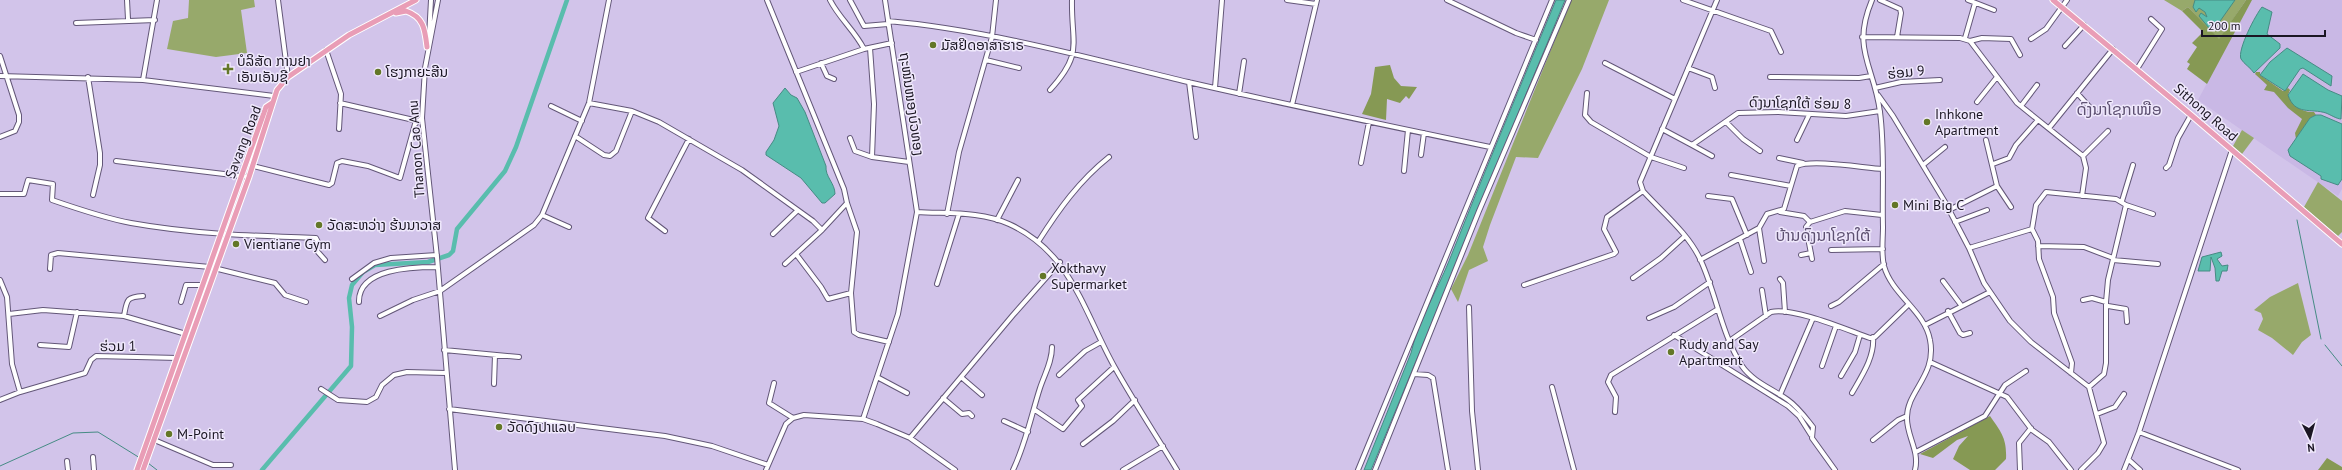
<svg xmlns="http://www.w3.org/2000/svg" width="2342" height="470" viewBox="0 0 2342 470" font-family="'PT Sans','Noto Sans Lao',sans-serif">
<style>
.built{fill:#c9b8e5}
.green{fill:#97a96b}
.forest{fill:#869954}
.water{fill:#59bdad;stroke:#468b84}
.lines{fill:none;stroke-linecap:round;stroke-linejoin:round}
.stream{stroke:#468b84;stroke-width:1}
.canal{stroke:#59bdad;stroke-width:4.5}
.minor-casing{stroke:#635778;stroke-width:6}
.major-casing{stroke:#fff;stroke-width:7}
.minor{stroke:#fff;stroke-width:4}
.major{stroke:#e99db6;stroke-width:5}
.poi-dot{fill:#637727;stroke:#efe8fc;stroke-width:1.5}
.labels{text-anchor:middle;stroke-width:3;stroke-linejoin:round;paint-order:stroke}
.poi-label{font-size:14px;fill:#1b1623;stroke:#efe8fc;text-anchor:start}
.street-label{font-size:14px;fill:#1b1623;stroke:#efe8fc}
.quarter-label{font-size:16px;fill:#5d5071;stroke:#efe8fc}
</style>
<rect width="100%" height="100%" fill="#d2c4ea"/>
<path class="built" d="M2251 0H2342V189L2338 196 2198 100Z"/>
<path class="green" d="M189 0H254L255 7 241 10 247 53 216 57 167 49 173 21 188 18Z
M1571 0H1609L1582 69 1538 158 1516 157 1490 225 1483 247 1488 261 1469 270 1458 302 1451 289 1468 255Z
M2164 0H2246L2219 40 2188 7 2182 11Z
M2242 130 2254 138 2242 154 2233 146Z
M2318 182 2342 201V232L2338 236 2304 207Z
M2298 283 2311 335 2302 342 2293 355 2272 338 2258 330 2263 319 2261 313 2254 310 2270 297Z"/>
<path class="forest" d="M2246 0H2252L2207 84 2187 69 2190 64 2187 62 2197 47 2192 43 2203 32 2182 11 2188 7 2219 39Z
M1390 65 1394 78 1401 86 1417 87 1409 99 1406 96 1400 103 1387 99 1386 120 1362 114 1371 94 1375 67Z
M2256 72H2260V75L2283 91 2288 88 2290 90 2288 95C2293 105 2302 113 2314 112L2316 115 2310 118 2296 139 2295 133 2302 119 2288 108 2274 92 2264 90 2267 85 2255 74Z
M1990 416C2001 432 2007 438 2006 459L1995 470H1970L1953 459 1959 446 1968 436 1957 440 1933 458 1920 454Z
M2327 458 2342 467V470H2318Z"/>
<path class="water" d="M1556 0H1565L1371 470H1364L1411 353C1418 321 1437 291 1449 261 1484 173 1520 87 1556 0Z
M2195 0H2235L2218 24 2209 28 2199 16 2201 13 2207 17 2205 12 2199 8 2196 12 2193 7Z
M2262 7 2272 12 2267 34 2280 44V48L2254 73C2251 68 2244 64 2241 59 2237 50 2256 14 2262 7Z
M2287 48 2332 76 2331 86 2303 68 2300 69 2285 91 2260 75 2270 62Z
M2303 74 2328 90 2342 96 2341 119C2337 119 2331 115 2326 113 2311 108 2295 116 2288 95Z
M785 88 791 95 797 98 805 112 826 166C825 177 835 183 835 194L825 203H822L801 178 766 155V152L774 140 779 126 773 103Z
M2316 115H2321L2342 124V179L2338 185 2321 179V176L2290 156 2288 150 2310 118Z
M2221 252 2222 256 2217 259 2222 266 2228 265 2227 271H2222L2219 281H2216L2215 268 2211 257 2210 271H2198L2202 257Z"/>
<g class="lines">
<path class="stream" d="M2297 220 2321 339
M2325 345 2342 366
M148 463 157 470
M0 466 73 433 98 432 140 458"/>
<path class="canal" d="M262 470 351 366 352 327 349 298 352 285 363 272 375 265 428 262 449 255 453 251 457 229 505 171 516 147 567 0"/>
<defs>
<path id="minor" d="M127 0 128 19
M278 0 288 77
M438 0 425 68 422 118 437 257 455 470
M767 0 844 189 847 203 857 232 851 293 854 332 859 335 889 342
M830 0C839 18 855 31 864 49
M850 0 864 26 888 24
M1287 0 1316 4
M1447 0 1516 33 1536 40
M1683 0 1771 31 1781 52
M1717 0 1640 182 1643 191C1663 213 1689 234 1701 261 1717 296 1721 333 1742 366 1753 382 1773 389 1788 400 1798 407 1805 417 1813 427L1812 438 1835 470
M1872 0C1851 50 1874 65 1880 112 1885 150 1882 188 1883 227 1883 239 1881 254 1884 266 1892 295 1925 311 1930 340 1937 375 1907 391 1907 417 1906 435 1920 451 1915 470
M1880 0 1900 9 1901 13 1897 37
M1968 0 1994 10
M888 21C989 30 1089 58 1188 82 1288 105 1389 126 1490 147
M76 23 155 20
M429 37 431 0
M1862 37 1960 38 1970 41 2017 103 2083 156 2086 168 2082 196
M1965 38 1975 3
M2031 39 2046 29 2067 0
M1970 41 1982 38 2011 39 2020 55
M2065 46 2084 25
M870 48 874 104 872 157
M326 50 341 94 339 129
M0 56 19 115V122L15 131 0 137
M986 60 1019 68
M821 63 827 76 834 79
M1605 63 1675 99
M1688 68 1712 77 1715 88
M2137 69 2162 29 2151 19
M796 72 864 49 892 43
M0 76 143 80 274 96
M88 77 100 153V165L93 195
M1770 77 1859 78 1871 76
M143 80 157 0
M1189 82 1196 137
M1215 88 1222 0
M1875 88 1901 82 1940 80
M1050 90C1084 53 1071 44 1072 0
M1587 93 1585 115 1591 122 1651 157 1684 168
M2077 93 2095 113
M1239 94 1244 61
M1878 95 1893 116 1945 202 1969 248 1984 283 2010 321 2031 342 2089 387 2104 443 2098 453 2081 470
M1977 102 1997 77
M340 103 418 121
M589 103 632 111 659 122 742 170 813 221 822 230 785 264
M1292 105 1317 0
M551 106 582 121
M2021 106 2037 85
M1726 122 1743 139 1760 151
M2049 128 2113 49
M1662 129 1692 145 1738 113 1778 112 1846 116 1880 111
M575 136 604 155 610 156 616 151 632 111
M850 138 855 151 872 157 909 162
M1797 140 1809 115
M1692 145 1712 156
M1421 155 1424 133
M2083 156 2108 131
M1779 158 1803 163
M116 161 249 177
M1361 163 1369 122
M1993 164 2009 158 2016 145 2038 120
M1923 165 1945 147
M253 166 329 185 332 183 337 163 342 161 368 166 400 178 415 124 422 118
M2166 168 2169 165 2178 138 2191 115
M1404 171 1408 130
M1731 175 1791 186
M1997 186 2011 207
M0 194H24L28 180 53 184 52 200C78 209 104 218 131 223 192 234 254 236 316 238L318 242 317 251 325 260
M1708 196 1732 199 1747 235
M2122 201 2133 165
M2126 205 2153 214
M1949 210 1997 186 1986 140
M917 212C947 214 981 211 1009 224 1071 252 1084 312 1114 366 1134 402 1156 435 1177 470
M1780 212 1804 216 1810 222
M947 214 959 152 992 37 996 0
M542 215 569 227
M997 220 1018 180
M1955 222 1987 210
M1759 228 1764 261
M822 230 847 203
M665 231 648 218 689 139
M773 234 797 211
M1740 239 1751 272
M1038 242C1059 209 1079 181 1109 157
M2038 246 2084 247 2113 258
M1969 248 2032 229
M1831 250 1883 249
M796 254 821 287 828 299 851 293
M1801 255 1811 253
M1812 259 1806 227 1810 222 1845 211 1882 215
M1700 260 1759 228 1767 214 1784 209 1797 166C1812 159 1864 168 1883 169
M2113 260 2158 264
M50 269 51 255 58 253 210 267 275 283 285 295 306 302
M1633 278 1661 258 1685 236
M352 279 374 263 391 258 437 255
M1780 279 1783 283 1785 312
M0 280 7 297 12 364 20 392
M1943 281 1961 305
M937 284 959 214
M1524 285 1614 254 1616 252 1604 229 1607 217 1643 191
M1762 290 1766 316
M2083 300 2092 298 2106 302
M181 302 186 285H204
M359 302C358 268 413 267 437 267
M1831 306 1839 302 1884 264
M2108 306 2126 309 2127 322
M1469 307 1472 411 1478 470
M1948 311 1960 333 1963 335 1970 333
M9 314 43 310 124 316 186 334
M124 316C127 300 126 297 143 296
M380 316 413 300 440 291 534 225 542 215 589 103 609 0
M1649 318 1674 307 1710 282
M1925 325 1990 292
M1674 335 1788 406 1799 416 1811 435
M1728 342 1771 312C1794 307 1847 330 1870 338L1875 337 1909 304
M40 345 69 347 77 312
M444 350 519 357
M1930 362 2007 397 2032 430 2049 442 2071 470
M1822 366 1836 326
M2071 373 2072 363 2054 313 2053 297 2039 259 2038 241 2032 229 2036 205 2046 192 2116 199 2126 205 2108 280 2106 302V363L2104 374 2089 387
M1414 374 1428 375 1433 378 1448 470
M1059 375 1085 351 1101 342
M1841 376 1855 352 1860 335
M877 377 907 393
M961 377 982 395
M774 383 769 403 793 418
M494 384 495 355
M1552 387 1574 470
M321 389 338 400 367 402 376 397 382 385 394 375 407 372 446 373
M1852 393C1861 377 1875 357 1873 337
M1780 395 1813 318
M943 398 962 414 969 413 972 416
M0 400 20 392 85 373 91 360 96 356 178 358
M449 409 665 436 712 446 768 465
M1035 410 1063 429 1082 406 1078 400 1114 367
M1615 412 1616 397 1608 382 1611 375 1718 309
M2097 414 2115 407 2124 394
M863 419 898 314 917 212 885 0
M1004 421 1028 432
M2139 432 2238 470
M910 438 1013 315 1060 262
M152 439 213 465H231
M1873 440 1898 420 1907 416
M1083 444 1113 421 1135 400
M1916 452 1985 416 2005 385 2026 371
M93 457 94 470
M2129 460 2140 470
M67 461 68 470
M766 470 786 424 793 418 804 415 863 419 877 424 910 438 955 470
M1013 470C1026 443 1031 416 1040 388 1045 373 1052 362 1052 347
M1123 470 1163 446
M1358 470 1552 0
M1375 470 1479 211 1569 0
M2020 470 2019 443 2031 428
M2124 470 2139 432 2232 150"/>
<path id="major" d="M2053 0 2191 115 2342 244
M396 13 406 11C424 17 425 30 427 47
M137 470 266 107 272 103
M143 470 249 177 277 90 288 77 349 35 416 0"/>
</defs>
<use href="#minor" class="minor-casing"/>
<use href="#major" class="major-casing"/>
<use href="#minor" class="minor"/>
<use href="#major" class="major"/>
</g>
<g class="poi-dot">
<circle cx="933" cy="45" r="4"/>
<path d="M226 63h4v4h4v4h-4v4h-4v-4h-4v-4h4z"/>
<circle cx="378" cy="72" r="4"/>
<circle cx="1927" cy="122" r="4"/>
<circle cx="1895" cy="205" r="4"/>
<circle cx="319" cy="225" r="4"/>
<circle cx="236" cy="244" r="4"/>
<circle cx="1043" cy="276" r="4"/>
<circle cx="1671" cy="352" r="4"/>
<circle cx="499" cy="427" r="4"/>
<circle cx="169" cy="434" r="4"/>
</g>
<g class="labels">
<g class="poi-label">
<text x="941" y="50">ມັສຢິດອາສາຮາຣ</text>
<text x="237" y="66">ບໍລິສັດ ການຢາ<tspan x="237" dy="16">ເອັນເອັນຊີ</tspan></text>
<text x="386" y="77">ໂຮງກາຍະສີນ</text>
<text x="1935" y="119">Inhkone<tspan x="1935" dy="16">Apartment</tspan></text>
<text x="1903" y="210">Mini Big C</text>
<text x="327" y="230">ວັດສະຫວ່າງ ຮ້ນນາວາສ</text>
<text x="244" y="249">Vientiane Gym</text>
<text x="1051" y="273">Xokthavy<tspan x="1051" dy="16">Supermarket</tspan></text>
<text x="1679" y="349">Rudy and Say<tspan x="1679" dy="16">Apartment</tspan></text>
<text x="507" y="432">ວັດດົງປາແລບ</text>
<text x="177" y="439">M-Point</text>
</g>
<g class="street-label">
<text transform="translate(1906 72) rotate(-6)" y="5">ຮ່ອມ 9</text>
<text transform="translate(1800 103) rotate(1)" y="5">ດົງນາໂຊກໃຕ້ ຮ່ອມ 8</text>
<text transform="translate(912 104) rotate(82)" y="5">ຖະໜົນໜອງບົວທອງ</text>
<text transform="translate(2206 112) rotate(41)" y="5">Sithong Road</text>
<text transform="translate(243 142) rotate(-69)" y="5">Savang Road</text>
<text transform="translate(416 149) rotate(-94)" y="5">Thanon Cao Anu</text>
<text transform="translate(118 346) rotate(-1)" y="5">ຮ່ວມ 1</text>
</g>
<g class="quarter-label">
<text x="2119" y="115">ດົງນາໂຊກເໜືອ</text>
<text x="1823" y="241">ບ້ານດົງນາໂຊກໃຕ້</text>
</g>
</g>
<g transform="translate(2310 438) rotate(174)" stroke="#efe8fc" stroke-width="3" paint-order="stroke">
<path d="M0-3L7 15L0 10L-7 15Z" fill="#1b1623"/>
<text y="-6" font-size="11" font-weight="bold" text-anchor="middle" fill="#1b1623">N</text>
</g>
<path d="M2202 30v6h123v-6" fill="none" stroke="#1b1623" stroke-width="2"/>
<text x="2208" y="30" font-size="12" fill="#1b1623" stroke="#efe8fc" stroke-width="3" paint-order="stroke">200 m</text>
</svg>
